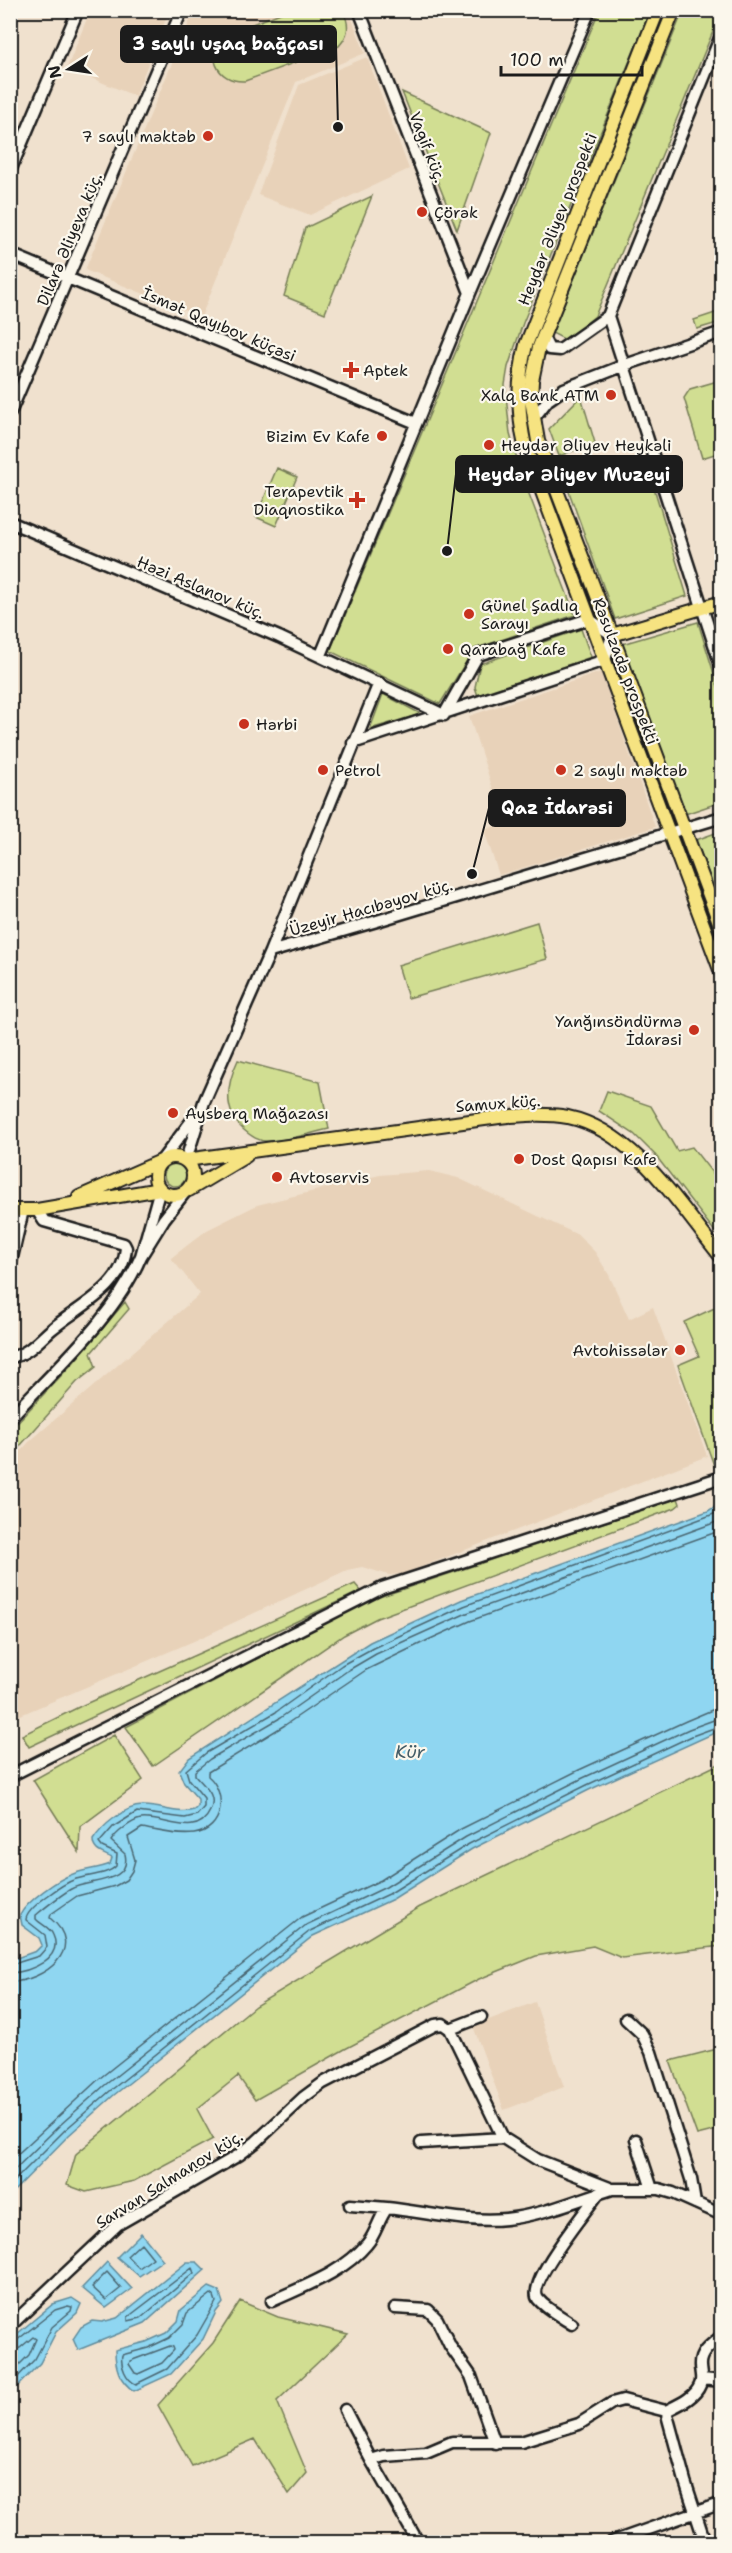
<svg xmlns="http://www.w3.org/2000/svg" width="732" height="2553" viewBox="0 0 732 2553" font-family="'Shantell Sans',sans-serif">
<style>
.built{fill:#e8d2b9}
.green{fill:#d1de92;stroke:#767d57;stroke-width:1.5}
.water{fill:#8fd6f1;stroke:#618c9c;stroke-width:1.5}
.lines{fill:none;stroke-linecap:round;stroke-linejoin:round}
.shore{stroke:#4a6671;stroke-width:1.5}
.minor-casing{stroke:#1c1c1c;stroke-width:15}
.major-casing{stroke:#1c1c1c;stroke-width:16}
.minor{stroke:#fbf7ec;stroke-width:10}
.major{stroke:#f6e381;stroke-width:12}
.poi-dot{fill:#c8321e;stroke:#fbf7ec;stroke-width:2}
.labels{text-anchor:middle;stroke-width:4.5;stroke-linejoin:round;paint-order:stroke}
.poi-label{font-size:16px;fill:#1c1c1c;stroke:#fbf7ec;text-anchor:start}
.street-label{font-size:16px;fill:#1c1c1c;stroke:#fbf7ec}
.water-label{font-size:18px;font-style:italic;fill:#445d67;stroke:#fbf7ec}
.leader{fill:none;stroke:#1c1c1c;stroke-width:2}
.callout-dot{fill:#1c1c1c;stroke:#fbf7ec;stroke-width:2}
.callout{fill:#1c1c1c;stroke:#1c1c1c;stroke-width:2}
.callout-label{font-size:18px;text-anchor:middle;font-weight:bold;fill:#fff}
</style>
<rect width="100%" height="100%" fill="#f0e1ce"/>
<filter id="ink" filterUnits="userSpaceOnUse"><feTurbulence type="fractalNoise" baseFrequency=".0167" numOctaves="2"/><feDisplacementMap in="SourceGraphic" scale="12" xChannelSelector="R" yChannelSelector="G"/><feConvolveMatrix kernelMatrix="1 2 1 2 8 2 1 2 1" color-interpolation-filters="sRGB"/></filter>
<g filter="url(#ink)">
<path class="built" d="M159 10 168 14 135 96 67 68 90 11Z
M194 11H349L365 53 296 82 201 317 85 270Z
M367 57 409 169 310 215 258 195 299 85Z
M601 672 655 827 499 875 484 830 504 823 469 716Z
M429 1171 458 1178 578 1235 595 1252 609 1275 629 1319 653 1307 707 1456 403 1574 389 1575 362 1567 347 1570 194 1641 11 1719V1462L29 1442 200 1294 171 1258 207 1230 257 1205 380 1175Z
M535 2002 564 2087 504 2110 473 2026Z"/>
<path class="green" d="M288 10 343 11C350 25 349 35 339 46L245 81C216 83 203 51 227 34Z
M599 11H650L523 323 508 367 505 385 510 434 521 473 575 615 474 649 440 704 330 651Z
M683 11H705L719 17 595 316 566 340 552 333Z
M402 92 491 133 457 230Z
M372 196 325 313 284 296 305 228Z
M721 311V322L697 329 694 320Z
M721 380V394L718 395 721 407V452L702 458 684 398 690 389Z
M581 396 595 443 559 456 549 429Z
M647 465 687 596 615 619 568 489Z
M277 468 297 477 276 526 256 517Z
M698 622 721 696V802L685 814 622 644Z
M581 629 591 657 478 696 475 687 480 664Z
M383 694 421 714 370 729Z
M721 831H722L721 908 696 840Z
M537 922 547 959 408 998 398 965Z
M238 1060 320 1082 329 1129C310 1133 288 1141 269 1141 259 1142 251 1136 244 1130 222 1111 227 1083 238 1060Z
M607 1091 651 1106 677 1151 692 1147 717 1179 719 1237 656 1156 634 1134 599 1111Z
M164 1175a11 11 0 1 1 22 0a11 11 0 1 1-22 0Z
M125 1302 129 1309 91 1353 96 1367 77 1382 11 1456V1429L73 1363Z
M721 1305 722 1469 716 1471 678 1365 699 1356 684 1322Z
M678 1498 680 1504 675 1508 377 1618 344 1635 153 1766 126 1727 367 1601Z
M355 1584 361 1591 29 1747 22 1735 83 1705Z
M114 1735 143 1780 80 1827 79 1852 33 1780Z
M721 1763V1946L622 1958 593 1946 536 1956 479 1979 345 2049 255 2100 238 2076 197 2109 213 2139 134 2181 86 2192 67 2185 76 2154 255 2006 420 1907Z
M721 2048V2129L697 2135 670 2061Z
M240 2301 278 2317 348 2334 277 2401 307 2473 289 2494 255 2439 192 2466 158 2405 213 2343Z"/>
<path class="water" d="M721 1503V1730L589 1790 472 1849 393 1899 313 1936 114 2095 69 2135 11 2194V1960L36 1951 42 1945 39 1938 22 1925 20 1915C27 1901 58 1879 73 1874 85 1869 99 1869 110 1864L112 1858C103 1853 93 1852 93 1840 102 1826 125 1806 142 1806 159 1805 177 1815 194 1810L198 1806V1799L184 1783 179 1771 189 1758 370 1642 461 1600 708 1511Z
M141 2233 163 2260 139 2276 117 2257Z
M107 2262 132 2289 106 2308 82 2288Z
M187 2262H197L205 2270 145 2323 78 2350 73 2339 81 2327 92 2321 102 2322 117 2318Z
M209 2287 219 2291 223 2303 216 2312 203 2339 171 2374 134 2391C119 2381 115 2367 115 2350L146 2342 166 2333 178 2321 181 2310Z
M72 2298 81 2304 77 2313 56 2332 40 2363 11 2393V2339L53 2304Z"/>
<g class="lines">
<path class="shore" d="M10 1965 39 1956 47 1947 45 1935 26 1920C26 1908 64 1883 76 1879 88 1875 108 1875 116 1866L117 1854 102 1847 99 1843 113 1827 137 1812 185 1818 197 1815 204 1807V1798L189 1780 186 1770 206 1753 276 1712 342 1665 373 1648 464 1606 722 1511
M10 1973C29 1972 64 1959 53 1935 50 1927 41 1925 36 1919V1915C47 1906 59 1896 71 1889 89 1879 132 1884 125 1854L111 1841C116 1833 131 1821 141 1819 163 1816 197 1840 210 1811 218 1795 204 1786 195 1775V1771L210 1759 280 1718 347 1671 376 1654 467 1613 722 1520
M10 1982C44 1981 88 1949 50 1918L51 1914 77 1896 115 1886 126 1880 132 1871 135 1860 128 1837 142 1828C159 1831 177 1836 194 1834 224 1830 228 1793 208 1776V1772L285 1725 366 1670 428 1640 470 1621 722 1530
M10 2161 100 2078 302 1917 381 1880 461 1829 579 1770 686 1721 712 1710 722 1708
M10 2174 60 2125 105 2085 306 1925 386 1887 466 1837 583 1778 689 1729 722 1717
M10 2185 65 2130 110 2091 310 1931 389 1894 469 1844 587 1785 692 1736 722 1725
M141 2243 153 2258 139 2268 127 2256Z
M192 2268 194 2273 141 2318 128 2321V2317Z
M107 2272 121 2288 106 2300 92 2287Z
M211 2294 214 2296 216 2302 197 2335 167 2369 136 2384C126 2380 120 2365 122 2355L148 2348 169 2338 183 2324 187 2313Z
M10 2343 16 2341 55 2310 68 2306 72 2307 71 2311 52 2327 35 2359 10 2385
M170 2346 173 2347 174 2350 162 2363 138 2374 135 2373 129 2364 130 2361Z
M10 2350 20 2348 33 2337 36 2339 29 2355 10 2374"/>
<defs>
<path id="minor" d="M359 10 470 293
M722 33 608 316 722 669
M10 171 78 10
M10 254 416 423
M543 337 549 349 560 350 608 316
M10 413 182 10
M533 419 548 400 564 389 625 365 722 332
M10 522 279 637 444 715 478 655 589 619 612 635 605 660 353 743
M321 655 470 293 590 10
M270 952 377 921 722 817
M186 1160 204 1102 270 952 379 683
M161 1161 196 1115
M160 1189 141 1256 164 1219 186 1191
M10 1266 23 1210
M10 1357C27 1356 40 1339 52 1329 79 1306 123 1288 126 1248L124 1244 44 1221 37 1210
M10 1418C54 1370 116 1316 141 1256
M10 1776 382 1588 722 1477
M626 2019 642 2034 651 2052 691 2179 695 2203
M450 2029 481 2017
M636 2140 652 2189
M421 2143 503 2138
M350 2205 387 2208
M272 2301C304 2286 343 2273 367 2244 376 2234 378 2220 387 2208 426 2212 467 2223 506 2219 542 2215 578 2200 612 2189
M395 2308 428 2310 437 2319 450 2346 471 2376 495 2443
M572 2324C562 2317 546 2309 538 2299 526 2283 587 2210 598 2194
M10 2326 117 2225 239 2155 256 2142 304 2097 323 2083 435 2025 443 2024 450 2029 503 2138 538 2160 612 2189H659L673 2193 722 2215
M702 2379 722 2381
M345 2410 371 2460
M666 2411 685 2481 705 2542
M418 2542 371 2460 384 2456 426 2453 452 2442H521L579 2424 612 2403 623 2400 666 2411C678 2405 695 2398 700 2385 703 2378 700 2373 700 2366 699 2352 712 2344 722 2336
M612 2542 722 2503"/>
<path id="major" d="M658 10 526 345C517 380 517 411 525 446L722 975
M674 10 539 347 532 381 531 399 538 441 612 635 722 930
M612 635 722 602
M155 1176a19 19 0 1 1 38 0a19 19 0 1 1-38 0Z
M186 1160 499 1117C522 1115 545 1113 568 1117 635 1131 681 1208 722 1258
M189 1190 246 1156
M79 1197 161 1161
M10 1210H37L160 1189"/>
</defs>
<use href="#minor" class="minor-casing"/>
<use href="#major" class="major-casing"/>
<use href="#minor" class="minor"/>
<use href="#major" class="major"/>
</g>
</g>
<g class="poi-dot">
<circle cx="208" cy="136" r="6"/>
<circle cx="422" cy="212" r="6"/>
<path d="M348 361h6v6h6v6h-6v6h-6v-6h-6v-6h6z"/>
<circle cx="611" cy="395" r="6"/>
<circle cx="382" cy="436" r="6"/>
<circle cx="489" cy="445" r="6"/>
<path d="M354 491h6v6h6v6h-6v6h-6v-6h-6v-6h6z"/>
<circle cx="469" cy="614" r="6"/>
<circle cx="448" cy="649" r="6"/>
<circle cx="244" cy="724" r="6"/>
<circle cx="323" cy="770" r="6"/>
<circle cx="561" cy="770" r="6"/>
<circle cx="694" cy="1030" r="6"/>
<circle cx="173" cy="1113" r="6"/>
<circle cx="519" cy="1159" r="6"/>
<circle cx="277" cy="1177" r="6"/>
<circle cx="680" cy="1350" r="6"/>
</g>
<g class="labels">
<g class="poi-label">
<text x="196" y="142" text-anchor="end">7 saylı məktəb</text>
<text x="434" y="218">Çörək</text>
<text x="363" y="376">Aptek</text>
<text x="599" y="401" text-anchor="end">Xalq Bank ATM</text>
<text x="370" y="442" text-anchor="end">Bizim Ev Kafe</text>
<text x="501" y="451">Heydər Əliyev Heykəli</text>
<text x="344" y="497" text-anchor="end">Terapevtik<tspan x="344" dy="18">Diaqnostika</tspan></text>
<text x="481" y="611">Günel Şadlıq<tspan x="481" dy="18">Sarayı</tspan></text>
<text x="460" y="655">Qarabağ Kafe</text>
<text x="256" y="730">Hərbi</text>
<text x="335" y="776">Petrol</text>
<text x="573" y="776">2 saylı məktəb</text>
<text x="682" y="1027" text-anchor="end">Yanğınsöndürmə<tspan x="682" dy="18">İdarəsi</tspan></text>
<text x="185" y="1119">Aysberq Mağazası</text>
<text x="531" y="1165">Dost Qapısı Kafe</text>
<text x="289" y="1183">Avtoservis</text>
<text x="668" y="1356" text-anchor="end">Avtohissələr</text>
</g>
<g class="street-label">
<text transform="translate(428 147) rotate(69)" y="6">Vagif küç.</text>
<text transform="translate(557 219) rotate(-68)" y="6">Heydər Əliyev prospekti</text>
<text transform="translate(69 239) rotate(-67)" y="6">Dilarə Əliyeva küç.</text>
<text transform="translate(219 324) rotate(23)" y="6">İsmət Qayıbov küçəsi</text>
<text transform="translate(201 587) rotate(23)" y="6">Həzi Aslanov küç.</text>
<text transform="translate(626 671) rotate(69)" y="6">Rəsulzadə prospekti</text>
<text transform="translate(371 907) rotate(-16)" y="6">Üzeyir Hacıbəyov küç.</text>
<text transform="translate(498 1103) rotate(-4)" y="6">Samux küç.</text>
<text transform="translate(169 2179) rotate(-32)" y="6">Sarvan Salmanov küç.</text>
</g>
<g class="water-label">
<text x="410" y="1758">Kür</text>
</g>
</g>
<path class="leader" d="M338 127L336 44M447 551L456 474M472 874L489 808"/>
<g class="callout-dot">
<circle cx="338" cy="127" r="6"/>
<circle cx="447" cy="551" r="6"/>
<circle cx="472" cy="874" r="6"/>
</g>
<g class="callout">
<rect x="121" y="26" width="215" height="36" rx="6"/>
<rect x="456" y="456" width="226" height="36" rx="6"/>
<rect x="489" y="790" width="136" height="36" rx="6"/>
</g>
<g class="callout-label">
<text x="228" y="50">3 saylı uşaq bağçası</text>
<text x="569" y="481">Heydər Əliyev Muzeyi</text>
<text x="557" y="814">Qaz İdarəsi</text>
</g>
<rect width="732" height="2553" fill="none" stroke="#fbf7ec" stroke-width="36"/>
<rect x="18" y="18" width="696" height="2517" fill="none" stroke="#1c1c1c" stroke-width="2" filter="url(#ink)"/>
<g transform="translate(69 69) rotate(258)" stroke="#fbf7ec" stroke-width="4.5" paint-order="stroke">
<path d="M0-4.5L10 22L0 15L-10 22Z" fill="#1c1c1c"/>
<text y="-9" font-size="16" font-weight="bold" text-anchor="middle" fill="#1c1c1c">N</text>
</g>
<path d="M501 66v9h141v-9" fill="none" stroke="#1c1c1c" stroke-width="3"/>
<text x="510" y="66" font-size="18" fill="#1c1c1c" stroke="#fbf7ec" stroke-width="4.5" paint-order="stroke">100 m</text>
</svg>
